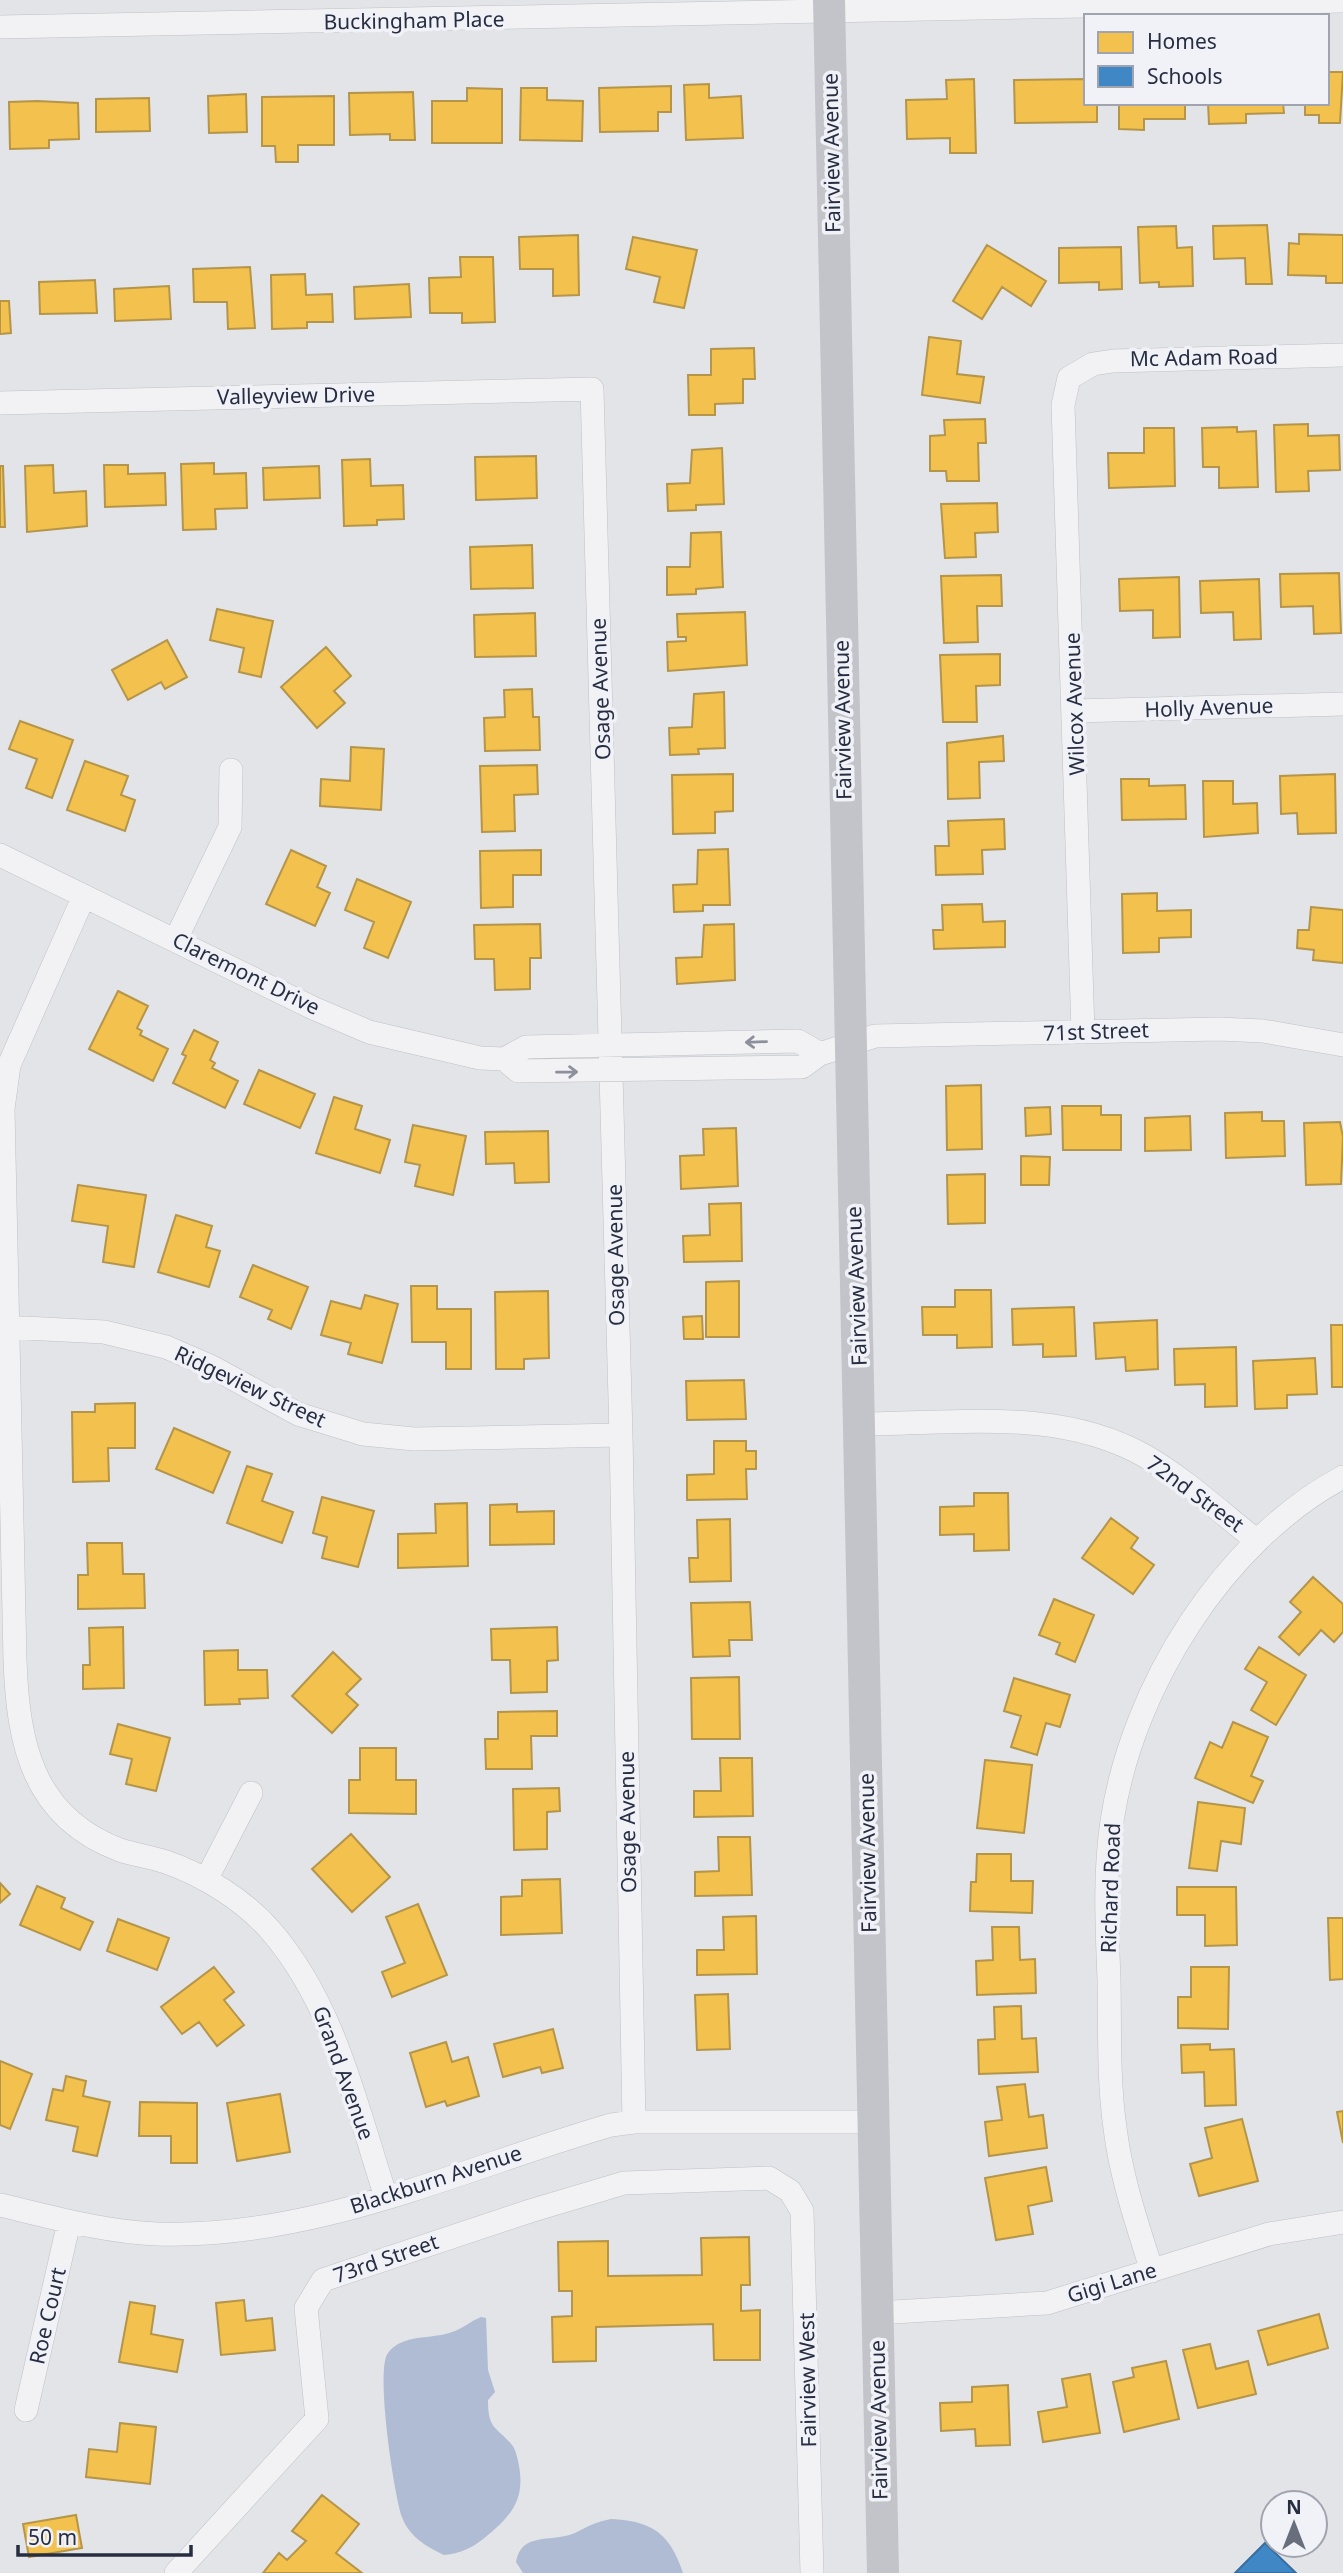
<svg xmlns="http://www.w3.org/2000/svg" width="1343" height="2573" viewBox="0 0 1343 2573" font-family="'Noto Sans',sans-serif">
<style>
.water{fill:#afbcd4}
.homes{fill:#f2c14e;stroke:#b5954a;stroke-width:2}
.schools{fill:#3f88c5;stroke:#386d9e;stroke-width:2}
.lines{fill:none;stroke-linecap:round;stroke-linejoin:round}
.street-casing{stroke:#bfc1c6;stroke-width:24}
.street{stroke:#f2f2f4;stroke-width:23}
.secondary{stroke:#c3c4ca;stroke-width:32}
.oneway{stroke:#8d909b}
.labels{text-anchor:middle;stroke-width:7;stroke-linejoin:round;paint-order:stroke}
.street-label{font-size:21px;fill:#282e42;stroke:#f0f2f7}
</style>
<rect width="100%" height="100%" fill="#e2e4e8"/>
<path class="water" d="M481 2317 486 2318 488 2370 495 2392 488 2400C488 2430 496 2426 512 2445 516 2450 518 2460 519 2466 524 2493 516 2510 496 2528 479 2543 467 2553 444 2555 426 2547 408 2535 402 2517 394 2494 375 2369 388 2353 403 2333 431 2340 452 2332 462 2329 471 2321 481 2317Z
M611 2519C653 2521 670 2534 683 2573H523L516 2562C521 2531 553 2543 575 2533 589 2526 595 2522 611 2519Z"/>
<path class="homes" d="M1327 72H1343L1340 123H1319V115H1305V103H1327Z
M974 79 976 153H950V138L907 139 906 100 947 99 946 80Z
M1086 79V103H1097V122L1015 123 1014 80Z
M709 84V98L741 96 743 138 686 140 684 85Z
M671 86V112H658V131L600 132 599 88Z
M467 88 502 89V143H432V101H467Z
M521 88H547V100L583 101 582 141 520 140Z
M413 92 415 140H390V134L350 135 349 93Z
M246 94 247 132 209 133 208 96Z
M334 96V145H298V162H276L275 146H262V97Z
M149 98 150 131 96 132V99Z
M37 101 78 103 79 139 49 140V148L10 149 9 102Z
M1119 103H1185V119H1144V130L1119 129Z
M1208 103H1283L1284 113 1246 114V123L1209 124Z
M1267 225 1272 284H1246L1245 258 1214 259 1213 226Z
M1176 226 1177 248 1192 247 1193 286 1159 287V282L1140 283 1138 227Z
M1299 234 1343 235V283H1326V276L1288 275 1289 243 1299 244Z
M578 235 579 295 553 296V269H520L519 237Z
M633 237 697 250 684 308 654 302 660 277 626 269Z
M987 245 1046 281 1031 306 1002 287 982 319 953 301Z
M1121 247 1122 289 1099 290V282L1059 283V248Z
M460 257H493L495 322 462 323V313H430L429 278 461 277Z
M250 267 255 328 228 329 227 302H194L193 269Z
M305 274 306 295 332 294 333 322H307V328L272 329 271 275Z
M95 280 97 313 40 314 39 282Z
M409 284 411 317 355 319 354 287Z
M169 286 171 319 115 321 114 289Z
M0 301H9L11 333 0 334Z
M929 337 961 341 957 374 984 377 980 403 922 395Z
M754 348 755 379H743V403L715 404V415H689L688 375H711V349Z
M985 419 986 443H978L979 481H947L946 471H930V436L945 435 944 420Z
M1308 424V436L1339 435 1340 470 1308 471 1309 491 1276 492 1274 425Z
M1237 427V432L1256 431 1258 487 1219 488V467H1203L1202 428Z
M1144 428H1174L1175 486 1109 488 1108 453H1144Z
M722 448 724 504 696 505V510L668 511 667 484 690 483 692 450Z
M536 456 537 498 476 500 475 457Z
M370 459 371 486 403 485 404 519 377 520V525L344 526 342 460Z
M214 463V474L246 473 247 508 215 509 216 529 183 530 181 464Z
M53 465 54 493 86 491 87 526 27 532 25 466Z
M104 465H128V474L165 473 166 505 105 507Z
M0 466H3L5 527H0Z
M319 466 320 498 264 500 263 468Z
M997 503 998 532 975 533 976 557 945 558 941 504Z
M721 532 723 587 696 589V594L667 595V567H690L691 533Z
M532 545 533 588 471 589 470 547Z
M1339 573 1341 633 1314 634 1313 606 1281 607 1280 574Z
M1001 575 1002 606H977L978 642 944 643 941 576Z
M1179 577 1180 637 1153 638V610L1120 611 1119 579Z
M1259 579 1261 639 1234 640 1233 612 1201 613 1200 581Z
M217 609 273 621 261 677 239 672 244 648 210 640Z
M745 612 747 665 668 671 667 642 686 641V637H678L677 614Z
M535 613 536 656 475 657 474 615Z
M167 640 187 677 165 689 161 682 128 700 112 670Z
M326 647 351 676 334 691 345 703 317 728 281 687Z
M1000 654V685L976 686 977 722H943L940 655Z
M532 689 533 717H539L540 750 485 751 484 718 505 717 504 690Z
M724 692 725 748 698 749 699 754 670 755 669 728 692 727 694 694Z
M20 721 73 740 52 798 26 788 37 759 9 749Z
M1003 736 1004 761 979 762 980 798 948 799 947 743Z
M351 747 384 749 381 810 320 806 321 779 350 781Z
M85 761 128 776 121 795 135 800 125 831 67 810Z
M537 765 538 794 514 795 515 831 482 832 480 766Z
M733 774V811L715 812V833L673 834 672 775Z
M1335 774 1336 833 1298 834 1297 813 1281 814 1280 776Z
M1121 779H1149V786L1185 785 1186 819 1122 820Z
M1203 781H1233V804L1257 803 1258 833 1204 837Z
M1004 819 1005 849 982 850 983 874 936 875 935 846H949L948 821Z
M728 849 730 905H703V911L674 912 673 885 697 884 698 850Z
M291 850 326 866 317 887 330 893 315 926 266 904Z
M541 850V875H513V907L481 908 480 851Z
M357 879 411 902 388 958 364 948 374 922 345 910Z
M1157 893V911L1191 910V937L1159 938V952L1123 953 1122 894Z
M982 904 983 922 1005 921V947L934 949 933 930H943L942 905Z
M1311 907 1343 910V963L1313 960 1314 950 1297 948 1298 930H1309Z
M540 924 541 958H530V989L495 990 494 959H475L474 925Z
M734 924 735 980 677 984 676 958 702 957 704 925Z
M118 991 148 1006 137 1028 142 1031 140 1035 168 1049 153 1081 89 1049Z
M194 1030 218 1042 210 1060 215 1063 212 1068 238 1081 225 1108 173 1083 186 1056 182 1054Z
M259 1070 315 1094 300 1128 244 1104Z
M981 1085 982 1149 947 1150 946 1086Z
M334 1097 362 1106 355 1129 390 1140 380 1173 316 1153Z
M1062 1106H1101V1115H1121V1150H1063Z
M1050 1107 1051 1134 1026 1136 1025 1108Z
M1262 1112V1121H1284L1285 1156 1226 1158 1225 1113Z
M1190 1116 1191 1150 1145 1151V1118Z
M1340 1122 1343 1137 1341 1184 1306 1185 1304 1123Z
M413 1125 466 1136 453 1195 415 1186 420 1165 405 1162Z
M736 1128 738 1186 681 1189 680 1156 704 1155 703 1129Z
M548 1131 549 1182 515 1183 514 1163 486 1164 485 1132Z
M1021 1156 1050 1157 1049 1185H1021Z
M985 1174V1223L948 1224 947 1175Z
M78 1185 146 1195 134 1267 103 1262 108 1226 72 1221Z
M741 1203 742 1261 684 1262 683 1236 710 1235 709 1204Z
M176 1215 212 1226 206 1247 220 1251 209 1287 158 1272Z
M253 1265 308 1287 291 1329 268 1319 272 1310 240 1297Z
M739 1281V1337H706V1282Z
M411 1286H437V1309H471V1369H446V1342H412Z
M955 1290H991L992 1347 957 1348V1335H923L922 1307H955Z
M548 1291 549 1358 524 1359V1369H496L495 1292Z
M365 1295 398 1304 382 1363 348 1354 351 1343 321 1335 331 1301 361 1309Z
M1074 1307 1076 1356 1043 1357V1344L1013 1345 1012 1309Z
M702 1316 703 1339H684L683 1317Z
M1157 1320 1158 1369 1126 1371 1125 1357 1096 1359 1094 1323Z
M1331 1325H1343V1387H1332Z
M1236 1347 1237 1406 1205 1407V1384L1175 1385 1174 1349Z
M1315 1358 1317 1394 1287 1395V1408L1255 1409 1253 1361Z
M744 1380 746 1419 687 1420 686 1381Z
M135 1403V1448H108L109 1481 73 1482 72 1412H95V1404Z
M174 1428 230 1452 213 1493 156 1469Z
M714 1441H746V1451H756V1469H746L747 1499 687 1500V1475L714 1474Z
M247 1466 272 1474 262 1501 293 1512 282 1543 227 1523Z
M974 1493H1008L1009 1550 974 1551V1534L940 1535V1507L974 1506Z
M322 1497 374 1511 358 1567 322 1558 327 1537 313 1533Z
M467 1503 468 1566 398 1568V1534L436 1533 435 1504Z
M517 1504V1512L554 1511V1544L490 1545V1505Z
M1111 1518 1138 1538 1131 1548 1154 1565 1133 1594 1082 1558Z
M730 1519 731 1581 690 1582 689 1558H698L697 1520Z
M87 1543H122L123 1574H144L145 1608 78 1609V1575H88Z
M1313 1577 1343 1604V1632L1334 1642 1321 1630 1299 1655 1279 1637 1301 1612 1290 1602Z
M1054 1599 1094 1615 1075 1662 1056 1654 1060 1643 1039 1635Z
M750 1602 752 1640H729L730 1656 693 1657 691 1603Z
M123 1627 124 1688 83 1689V1665H90L89 1628Z
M557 1627 558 1660 547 1661V1692L511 1693 510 1660H492L491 1629Z
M1259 1647 1306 1675 1276 1725 1251 1710 1267 1682 1245 1669Z
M238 1650V1670H267L268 1698 239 1699 240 1704 205 1705 204 1651Z
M333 1652 361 1679 346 1694 358 1705 332 1733 292 1696Z
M739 1677 740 1739H692L691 1678Z
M1014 1678 1070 1695 1060 1727 1046 1723 1037 1755 1011 1747 1021 1716 1004 1711Z
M557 1711V1736H531L532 1769H486L485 1739H498V1712Z
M1233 1722 1268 1737 1251 1776 1263 1781 1253 1803 1195 1778 1210 1742 1222 1748Z
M118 1724 170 1738 156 1791 126 1784 132 1759 110 1754Z
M360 1748H396V1780H416V1814L349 1813V1780H360Z
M720 1758H752L753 1816 694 1817V1791H721Z
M985 1760 1032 1765 1024 1833 977 1828Z
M559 1788 560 1811 547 1812V1849L514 1850 513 1789Z
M1198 1802 1245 1808 1241 1844 1221 1841 1217 1871 1189 1868Z
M351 1834 390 1877 352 1912 312 1869Z
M718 1837H750L752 1895 695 1896V1872L719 1871Z
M977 1854H1011V1881H1033L1032 1913 970 1911 971 1882H976Z
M560 1879 562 1933 501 1935V1897L522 1896V1880Z
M0 1883 10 1894 0 1903Z
M37 1886 65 1898 61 1908 93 1922 80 1950 20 1925Z
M1177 1887H1236L1237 1945 1205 1946V1915H1177Z
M418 1904 447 1975 392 1997 382 1972 405 1963 386 1917Z
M756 1916 757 1974 697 1975V1950H724L723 1917Z
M1328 1918H1343V1979L1330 1980Z
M118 1919 169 1938 157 1970 107 1951Z
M992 1927H1019L1020 1960 1035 1959 1036 1993 977 1995 976 1961 993 1960Z
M214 1967 234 1992 224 2000 244 2025 217 2046 199 2022 182 2034 161 2007Z
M1191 1967H1229L1228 2029 1178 2028V1997H1191Z
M728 1994 730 2049 697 2050 695 1995Z
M1021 2006 1022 2039 1036 2038 1038 2072 979 2074 978 2040 995 2039 994 2007Z
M553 2029 563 2068 542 2073 540 2067 503 2077 494 2044Z
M446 2042 452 2062 468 2057 479 2096 447 2106 445 2101 426 2107 410 2053Z
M1210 2044V2050L1234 2049 1236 2105 1205 2106 1204 2072 1182 2073 1181 2045Z
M0 2061 32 2074 10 2129 0 2125Z
M66 2076 86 2081 83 2096 110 2102 97 2156 73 2151 78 2127 46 2120 53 2089 63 2091Z
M1025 2084 1029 2117 1043 2115 1047 2148 989 2156 985 2122 1002 2120 997 2087Z
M280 2094 290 2152 237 2161 227 2103Z
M140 2102 197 2103V2163H171V2136H139Z
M1343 2111V2143L1337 2112Z
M1242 2119 1258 2181 1199 2196 1190 2164 1212 2158 1205 2128Z
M1046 2167 1052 2201 1028 2206 1033 2234 996 2240 985 2178Z
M749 2237 750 2285H741V2311L760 2310V2360H714L713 2324 596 2327V2361L553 2362 552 2317 572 2316V2291H559L558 2242 608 2241V2276L702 2275 701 2238Z
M244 2300 246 2321 272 2318 275 2350 221 2355 216 2303Z
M130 2302 155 2306 151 2334 183 2340 177 2372 119 2362Z
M1319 2314 1328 2348 1268 2365 1258 2331Z
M1210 2344 1216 2369 1248 2361 1256 2394 1198 2408 1183 2350Z
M1166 2361 1179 2419 1124 2432 1113 2382 1134 2377 1132 2368Z
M1090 2374 1100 2433 1043 2442 1038 2412 1067 2407 1062 2379Z
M1008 2385 1010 2445 976 2446 975 2429 941 2431 940 2403 972 2402V2387Z
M120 2423 156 2427 150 2484 86 2477 89 2449 117 2452Z
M322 2495 359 2524 336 2553 362 2573H263L279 2553 287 2560 306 2541 292 2531Z
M76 2515 82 2548 29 2557 23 2524Z"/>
<path class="schools" d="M1265 2543 1296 2573H1235Z"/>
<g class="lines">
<defs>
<path id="street" d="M0 27 1343 1
M0 403 592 389 621 1435 634 2122
M1075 711 1343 704
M0 855 313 1008 369 1032 480 1058 504 1059 526 1047 798 1041 820 1054
M84 896 9 1065 3 1109 15 1660C18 1743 32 1817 120 1850 135 1855 151 1857 166 1862 204 1875 245 1901 271 1931 335 2005 356 2106 386 2197
M176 939 230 827 231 770
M1083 1032 1063 405 1069 378 1093 364 1113 361 1343 355
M504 1059 518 1071 802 1067 820 1054 875 1036 1219 1029 1263 1031 1343 1045
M5 1327 104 1332 166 1347 212 1367 298 1414 363 1434 414 1439 621 1435
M861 1424C957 1424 1058 1407 1145 1456 1185 1479 1220 1512 1256 1540
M206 1880 251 1793
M0 2205C51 2217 104 2232 157 2234 315 2239 463 2168 611 2125L634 2122H873
M1152 2271C1137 2224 1121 2177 1115 2128 1108 2079 1110 2029 1109 1980 1107 1927 1104 1874 1112 1821 1132 1688 1223 1541 1343 1477
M876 2313 1047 2303 1269 2234 1343 2222
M26 2410 69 2222
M176 2573 317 2419 306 2308 323 2280 530 2211 624 2183 769 2178 790 2191 802 2211 812 2573"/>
</defs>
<use href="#street" class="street-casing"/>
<use href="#street" class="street"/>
<path class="secondary" d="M829 0 883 2573"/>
</g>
<defs><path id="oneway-shaft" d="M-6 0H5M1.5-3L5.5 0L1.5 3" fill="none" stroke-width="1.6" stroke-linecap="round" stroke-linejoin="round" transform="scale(1.75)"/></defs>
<g class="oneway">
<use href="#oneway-shaft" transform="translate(756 1042) rotate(178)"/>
<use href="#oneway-shaft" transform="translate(567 1072) rotate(-1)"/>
</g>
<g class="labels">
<g class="street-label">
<text transform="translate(414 21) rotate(-1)" y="7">Buckingham Place</text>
<text transform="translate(832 153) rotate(-91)" y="7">Fairview Avenue</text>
<text transform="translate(1204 358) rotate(-1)" y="7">Mc Adam Road</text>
<text transform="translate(296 396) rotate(-1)" y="7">Valleyview Drive</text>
<text transform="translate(601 689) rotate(-92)" y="7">Osage Avenue</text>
<text transform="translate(1075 704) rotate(-92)" y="7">Wilcox Avenue</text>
<text transform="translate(1209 708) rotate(-2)" y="7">Holly Avenue</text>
<text transform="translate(843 720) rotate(-91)" y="7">Fairview Avenue</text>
<text transform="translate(246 974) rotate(26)" y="7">Claremont Drive</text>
<text transform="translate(1096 1032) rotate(-2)" y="7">71st Street</text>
<text transform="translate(616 1255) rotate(-91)" y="7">Osage Avenue</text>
<text transform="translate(857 1286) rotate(-92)" y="7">Fairview Avenue</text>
<text transform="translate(250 1387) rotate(25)" y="7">Ridgeview Street</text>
<text transform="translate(1195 1494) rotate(36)" y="7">72nd Street</text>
<text transform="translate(628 1822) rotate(-91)" y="7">Osage Avenue</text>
<text transform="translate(868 1853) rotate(-91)" y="7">Fairview Avenue</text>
<text transform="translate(1111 1888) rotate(-88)" y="7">Richard Road</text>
<text transform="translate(343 2073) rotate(70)" y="7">Grand Avenue</text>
<text transform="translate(436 2180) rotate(-18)" y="7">Blackburn Avenue</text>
<text transform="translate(386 2259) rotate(-19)" y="7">73rd Street</text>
<text transform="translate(1112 2283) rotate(-17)" y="7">Gigi Lane</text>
<text transform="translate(48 2316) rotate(-77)" y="7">Roe Court</text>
<text transform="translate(808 2380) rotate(-91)" y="7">Fairview West</text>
<text transform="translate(879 2420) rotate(-91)" y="7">Fairview Avenue</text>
</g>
</g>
<rect x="1084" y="14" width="245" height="91" fill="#f0f2f7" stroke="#a0a4af" stroke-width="2"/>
<rect x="1098" y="32" width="35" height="21" fill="#f2c14e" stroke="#a0a4af" stroke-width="2"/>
<text x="1147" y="49" font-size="21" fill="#282e42">Homes</text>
<rect x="1098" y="66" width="35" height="21" fill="#3f88c5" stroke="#a0a4af" stroke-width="2"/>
<text x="1147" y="84" font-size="21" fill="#282e42">Schools</text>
<g transform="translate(1294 2524)"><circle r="33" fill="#f0f2f7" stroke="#a0a4af" stroke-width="2"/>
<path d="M0-5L12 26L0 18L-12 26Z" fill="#696e7c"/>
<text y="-10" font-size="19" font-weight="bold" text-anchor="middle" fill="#282e42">N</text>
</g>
<path d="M18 2545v10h173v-10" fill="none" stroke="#282e42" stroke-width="3.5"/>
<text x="28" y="2545" font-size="21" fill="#282e42" stroke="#f0f2f7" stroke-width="5" paint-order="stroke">50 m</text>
</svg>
